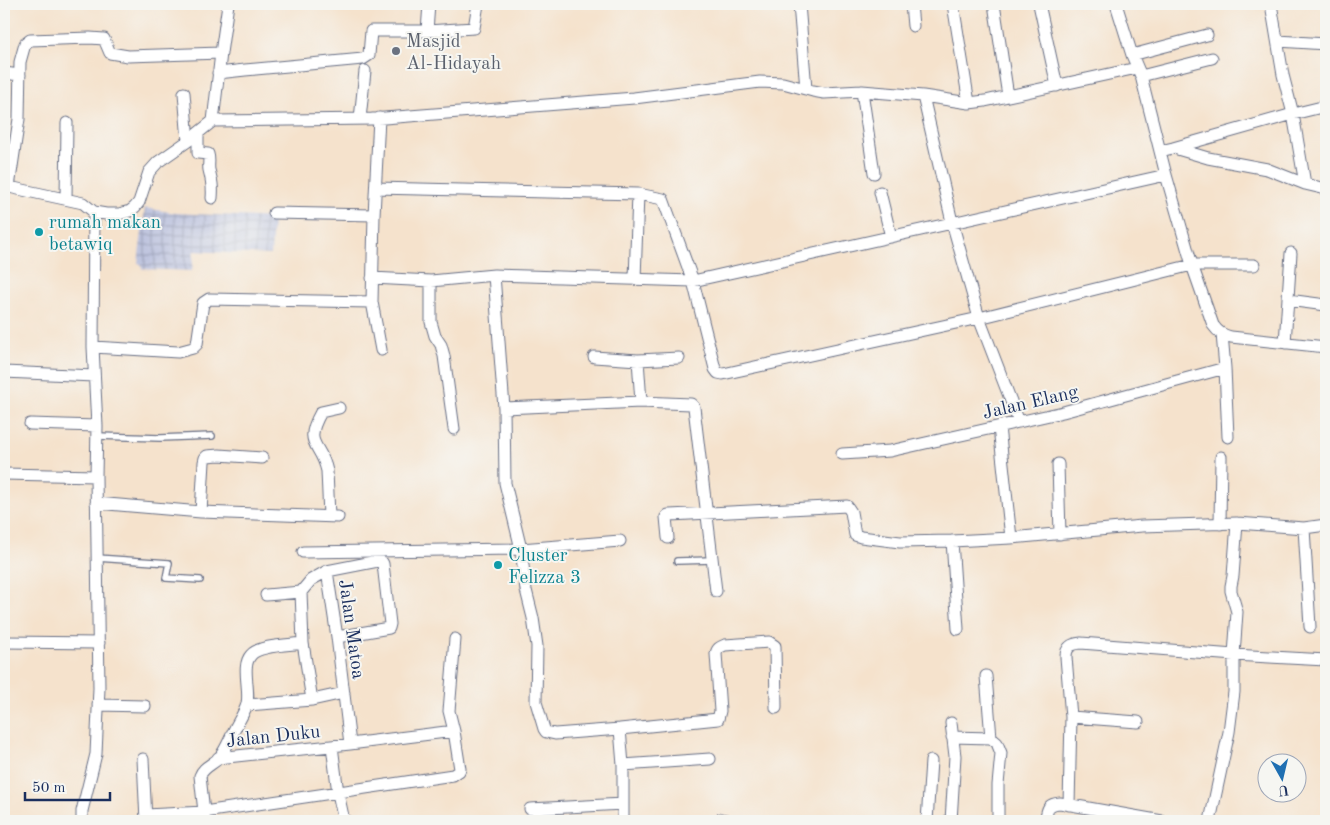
<svg xmlns="http://www.w3.org/2000/svg" width="1330" height="825" viewBox="0 0 1330 825" font-family="'Old Standard TT',serif">
<style>
.industrial{fill:url(#industrial-grid)}
.lines{fill:none;stroke-linecap:round;stroke-linejoin:round}
.lane-casing{stroke:#676e84;stroke-width:8}
.street-casing{stroke:#676e84;stroke-width:13}
.lane{stroke:#fff;stroke-width:5.5}
.street{stroke:#fff;stroke-width:11}
.worship-dot{fill:#6b7280;stroke:#f6f6f2;stroke-width:2}
.culture-dot{fill:#0f9aa8;stroke:#f6f6f2;stroke-width:2}
.labels{text-anchor:middle;stroke-width:4;stroke-linejoin:round;paint-order:stroke}
.worship-label{font-size:19px;fill:#5b616d;stroke:#f6f6f2;text-anchor:start}
.culture-label{font-size:19px;fill:#0d838f;stroke:#f6f6f2;text-anchor:start}
.street-label{font-size:19px;fill:#1b2f5e;stroke:#f6f6f2}
</style>
<defs>
<pattern id="industrial-grid" width="8" height="8" patternUnits="userSpaceOnUse" patternTransform="scale(1.25)"><rect width="8" height="8" fill="#bdc3de"/><path d="M0 4h8M4 0v8" fill="none" stroke="#999fb7"/></pattern>
</defs>
<rect width="100%" height="100%" fill="#f6f6f2"/>
<filter id="ink" filterUnits="userSpaceOnUse"><feTurbulence type="fractalNoise" baseFrequency=".02" numOctaves="2"/><feDisplacementMap in="SourceGraphic" scale="10" xChannelSelector="R" yChannelSelector="G"/><feConvolveMatrix kernelMatrix="1 2 1 2 8 2 1 2 1" color-interpolation-filters="sRGB"/></filter>
<filter id="wash" filterUnits="userSpaceOnUse"><feTurbulence type="fractalNoise" baseFrequency=".0096" numOctaves="4" result="noise"/><feDisplacementMap in="SourceGraphic" scale="20" xChannelSelector="R" yChannelSelector="G"/><feGaussianBlur stdDeviation="1.12" result="paint"/><feColorMatrix in="noise" values="0 0 0 0 0 0 0 0 0 0 0 0 0 0 0 0 0 1.4 0 .05"/><feComposite in="paint" operator="in"/></filter>
<g filter="url(#wash)">
<rect width="100%" height="100%" fill="#f5e2cc"/>
<path class="industrial" d="M145 208 176 213 273 218 271 255 194 251 192 271 142 269 141 264 138 263Z"/>
</g>
<g filter="url(#ink)">
<g class="lines">
<defs>
<path id="lane" d="M97 436 160 438 212 436
M97 558 169 563 166 578 200 580
M677 561 713 560"/>
<path id="street" d="M799 4 806 89
M911 4 913 26
M953 4 969 103
M994 4 1008 96
M1039 4 1057 86
M1116 4 1132 55 1141 76 1166 175 1192 265 1213 325C1218 332 1222 335 1231 337L1326 347
M1271 4 1283 75 1293 114 1305 184
M427 31 429 4
M1278 41 1326 44
M1132 55 1207 35
M4 73 20 75
M218 73 245 70 363 59 369 55 371 31H427L474 28 478 4
M1141 76 1212 58
M862 91 874 173
M184 93 188 141
M923 96 952 222 979 318 1019 422
M379 118 374 215 372 302 381 350
M360 119 365 71
M213 121 221 53 228 4
M198 133V153L208 154C210 160 208 164 209 170 212 181 213 187 212 198
M1174 148 1208 158 1267 169 1305 184 1326 189
M1160 151 1173 148 1293 114 1326 106
M9 187 19 119 20 62 25 44 30 40 90 38 104 39 110 53 128 56 221 53
M4 188 9 187 83 203 94 212 106 214H119L130 211 135 207 139 202 149 172 158 162 188 141 213 121 372 119 634 98 760 82 783 83 813 91 824 93 862 91 923 96 969 103 985 101 1137 68
M376 188 638 194 663 199 693 281 715 369 718 373 723 374 979 318 1192 265H1254
M880 192 891 237
M66 199 67 123
M274 213 374 215
M494 275 504 408 505 483 521 549 526 590 533 618 537 646 536 702 544 729 546 732 555 734 620 729 623 765V821
M372 278 431 281 494 275 693 281 1166 175
M635 279 638 194
M431 281V322L435 336 441 345 444 356 454 429
M1288 300 1326 305
M1222 334 1225 368 1228 437
M1285 343 1291 253
M93 347 178 352 193 348 197 344 203 303 209 299 372 302
M594 357 638 360 679 358
M638 360 641 402
M4 372 94 376
M504 408 641 402 691 404 694 407 695 416 716 591
M30 424 97 426
M999 427 1011 538
M842 454 890 451 1063 412 1225 368
M1058 464 1060 534
M4 474 96 476
M96 503 201 512 338 517
M201 512 204 462 205 458 207 456 219 455 262 458
M329 516 327 471C321 442 302 446 321 412L339 408
M1220 524 1221 457
M1304 528 1310 627
M668 538 666 517 668 515H670L847 506 851 512 855 535 861 537 900 542 952 541 1011 538 1142 526 1237 523 1304 528 1326 525
M952 541 958 629
M303 552 521 549 620 541
M327 571 337 637 350 744
M266 595 301 592
M4 642 99 643
M986 676 991 738
M312 700 303 643 301 592 311 580 327 571 378 561 382 562 383 564 390 624 389 628 337 637
M98 705 145 706
M247 705 312 700 344 693
M1071 717 1138 722
M620 729 718 719 720 711 716 654C717 648 720 647 725 645L769 642 775 646 776 708
M952 737 991 738 997 743 1001 753 998 785V815L999 821
M332 746 338 793 344 821
M218 758 350 744 454 731
M143 759 146 821
M623 765 710 759
M1069 805 1071 717 1066 657C1066 647 1071 644 1081 643L1234 655 1326 660
M530 809 623 804
M146 815 204 812 453 775 459 771 460 769 454 731 449 711 455 639
M82 821V811L96 754 99 688 96 476 97 426 93 347 94 212
M205 821 200 776C203 767 212 765 219 758 225 751 228 743 232 735 236 725 242 717 246 707 252 693 240 667 251 655 259 645 290 645 303 643
M716 821 721 819 731 821
M927 821 931 761
M951 821 955 756 951 723
M1045 821C1048 810 1046 804 1060 803L1162 821
M1210 821 1229 732 1234 692V655L1237 612 1231 591V586L1233 576 1237 523"/>
</defs>
<use href="#lane" class="lane-casing"/>
<use href="#street" class="street-casing"/>
<use href="#lane" class="lane"/>
<use href="#street" class="street"/>
</g>
</g>
<circle class="worship-dot" cx="396" cy="51" r="5"/>
<g class="culture-dot">
<circle cx="39" cy="232" r="5"/>
<circle cx="498" cy="565" r="5"/>
</g>
<g class="labels">
<g class="worship-label">
<text x="406" y="47">Masjid<tspan x="406" dy="22">Al-Hidayah</tspan></text>
</g>
<g class="culture-label">
<text x="49" y="228">rumah makan<tspan x="49" dy="22">betawiq</tspan></text>
<text x="508" y="561">Cluster<tspan x="508" dy="22">Felizza 3</tspan></text>
</g>
<g class="street-label">
<text transform="translate(1030 401) rotate(-13)" y="7">Jalan Elang</text>
<text transform="translate(353 629) rotate(82)" y="7">Jalan Matoa</text>
<text transform="translate(273 735) rotate(-6)" y="7">Jalan Duku</text>
</g>
</g>
<rect width="1330" height="825" fill="none" stroke="#f6f6f2" stroke-width="20"/>
<g transform="translate(1282 778) rotate(172)"><circle r="24" fill="#f6f6f2" stroke="#9ea6b7"/>
<path d="M0-4L9 19L0 12L-9 19Z" fill="#1f6fb2"/>
<text y="-8" font-size="14" font-weight="bold" text-anchor="middle" fill="#1b2f5e">U</text>
</g>
<path d="M25 792v8h85v-8" fill="none" stroke="#1b2f5e" stroke-width="2.5"/>
<text x="32" y="792" font-size="15" fill="#1b2f5e" stroke="#f6f6f2" stroke-width="4" paint-order="stroke">50 m</text>
</svg>
